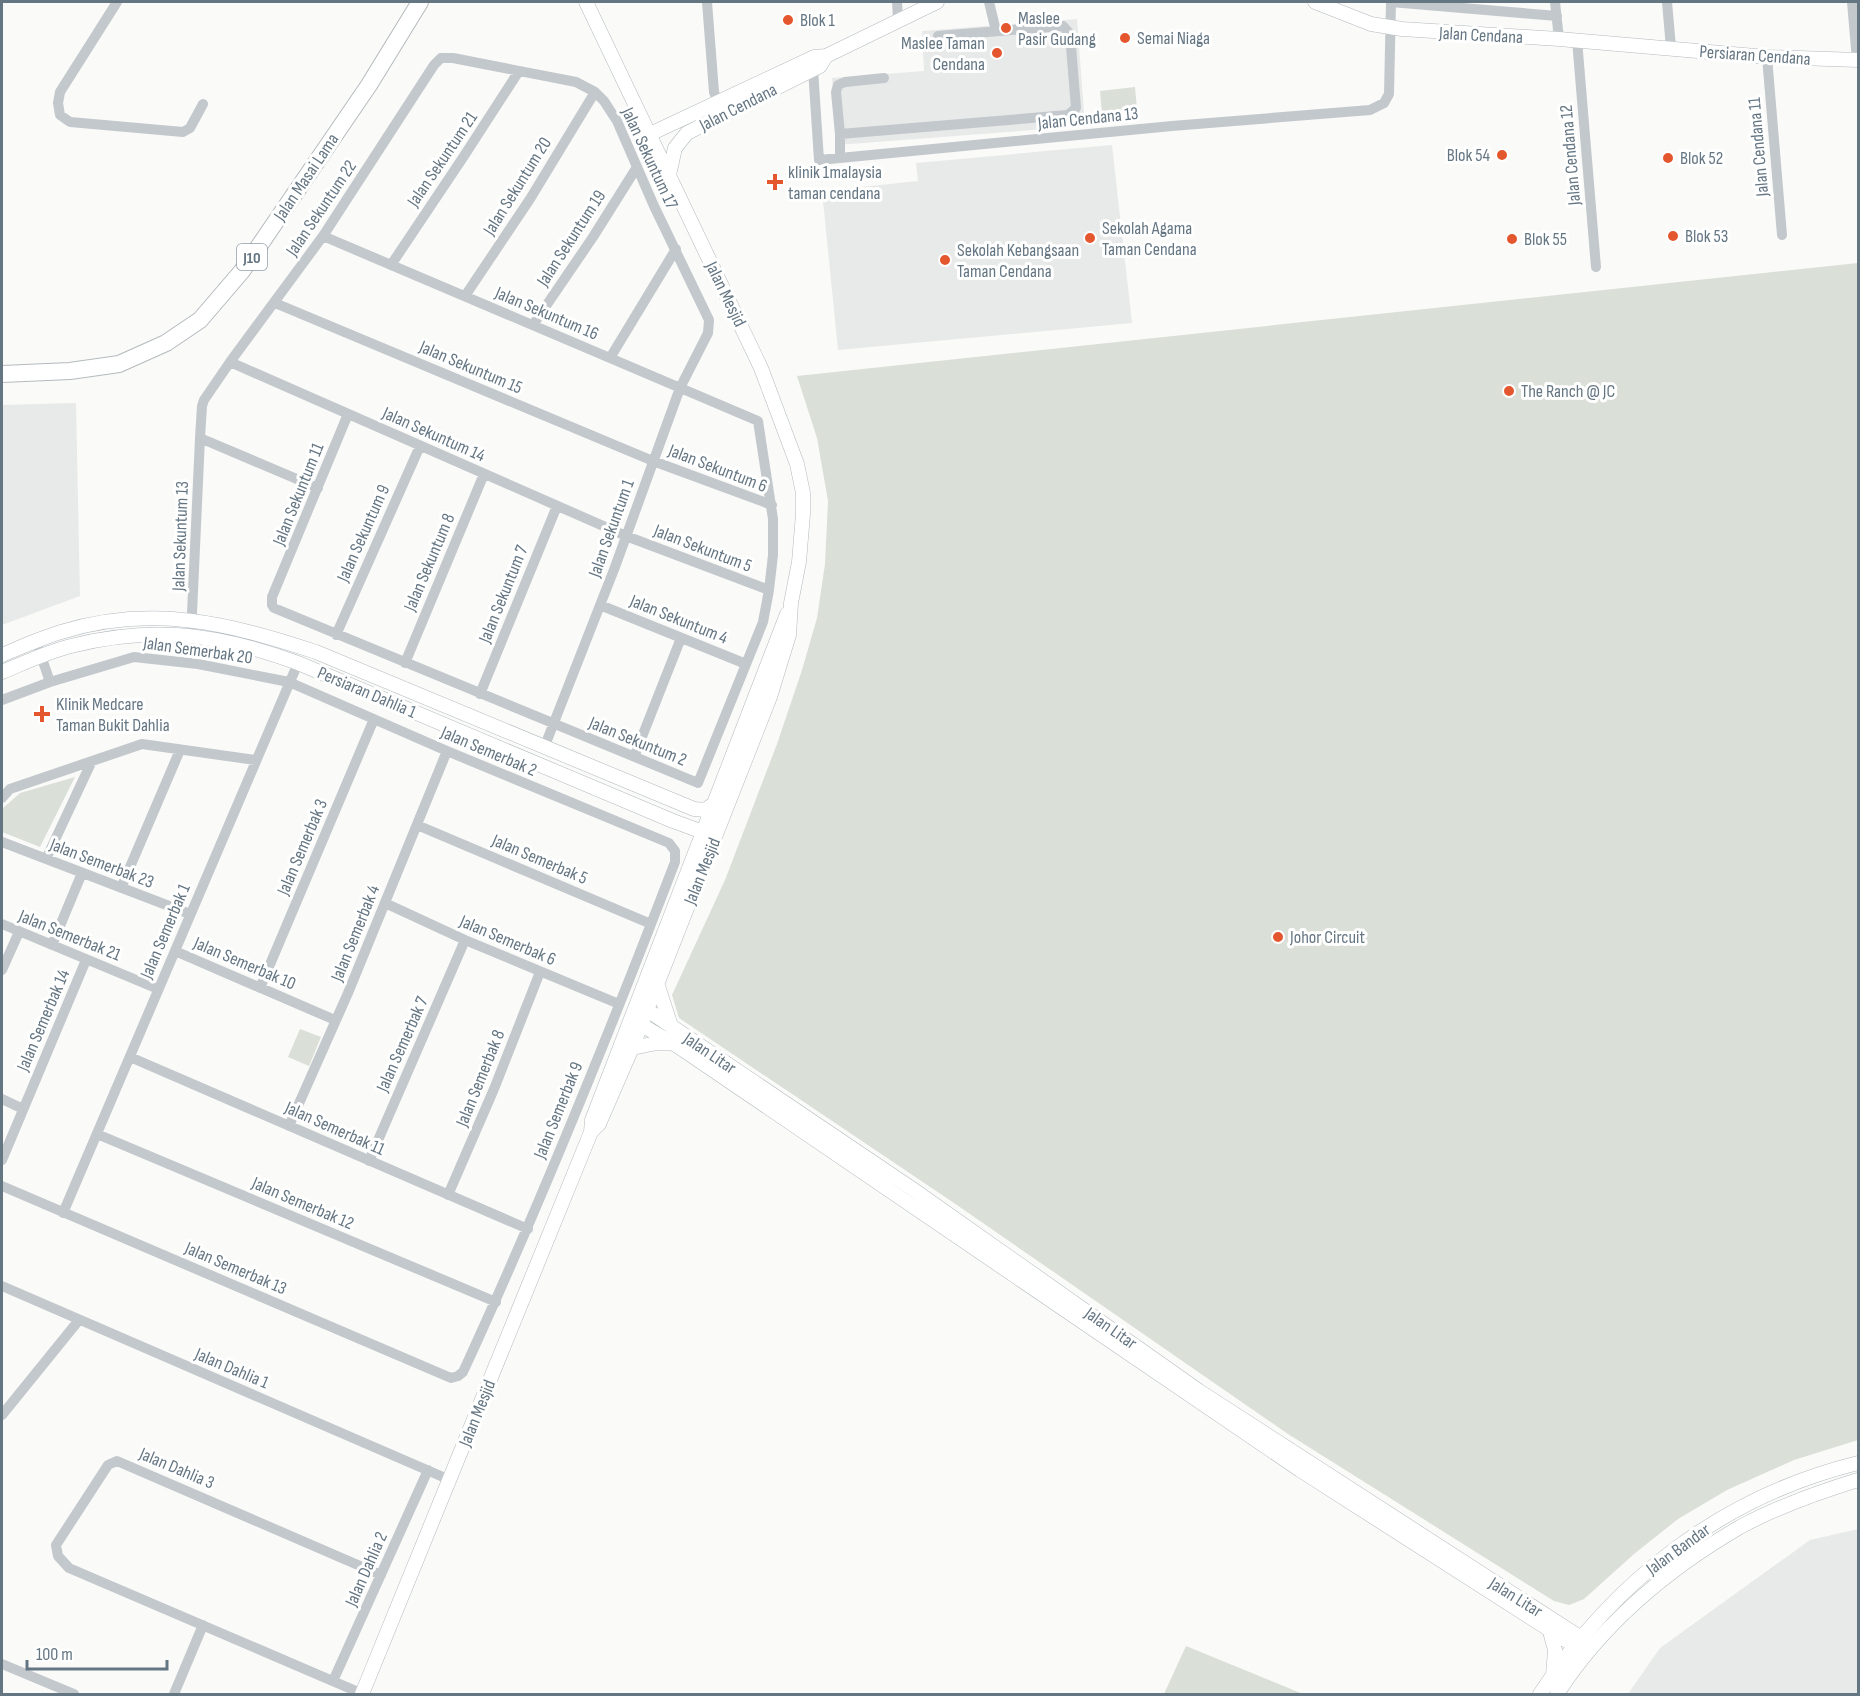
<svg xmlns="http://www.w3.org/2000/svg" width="1860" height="1696" viewBox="0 0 1860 1696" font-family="'Sofia Sans Condensed',sans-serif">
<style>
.built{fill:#e8e9e9}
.green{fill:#dadfd7}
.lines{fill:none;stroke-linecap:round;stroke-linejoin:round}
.secondary-casing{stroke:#b3babf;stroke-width:15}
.primary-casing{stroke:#b5babe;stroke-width:18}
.street{stroke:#c3c8cc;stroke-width:10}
.secondary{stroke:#fff;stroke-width:14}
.primary{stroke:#fff;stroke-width:16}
.poi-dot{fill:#e4572e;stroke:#fff;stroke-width:2}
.labels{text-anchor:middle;stroke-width:6;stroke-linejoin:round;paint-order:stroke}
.shield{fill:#fff;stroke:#939fa8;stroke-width:1.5}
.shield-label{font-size:16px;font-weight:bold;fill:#657683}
.poi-label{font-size:18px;fill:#657683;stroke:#fff;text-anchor:start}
.street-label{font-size:18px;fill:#657683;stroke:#fff}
</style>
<rect width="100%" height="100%" fill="#fafaf8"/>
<path class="built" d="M1077 19 1085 126 837 145 832 78 924 71 922 31Z
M1112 145 1132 323 838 350 822 191 918 181 916 163Z
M76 403 80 596 2 625V405Z
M1858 1529V1694H1628L1660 1648 1810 1540Z"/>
<path class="green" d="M1135 87 1137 110 1102 113 1100 91Z
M1858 263V1440L1794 1460 1727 1490 1678 1519 1634 1554 1584 1599 1569 1605 1554 1601 1288 1434 954 1203 679 1018 672 995 725 880 777 744 802 670 817 618 825 564 828 501 817 438 797 376Z
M75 777 40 847 2 832V809L20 793Z
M300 1029 321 1037 309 1066 288 1057Z
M1186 1646 1303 1694H1164Z"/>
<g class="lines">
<defs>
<path id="secondary" d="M586 2 761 368 797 464 803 493V514L799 562 791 603 789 635 770 697 632 1048 599 1124 591 1132
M1315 2 1371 24 1402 29 1559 39 1767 57 1858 60
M650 134 814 57 826 56 937 2
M669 175 675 148 687 133 820 66 826 56
M2 655C21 647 41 638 61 632 153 604 228 623 316 652L694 809 705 810 715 803
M2 672C24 663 47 652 71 646 154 625 219 634 298 663L673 821 703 832 711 830
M657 983 671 1026
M640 1005 914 1190 1199 1391 1592 1645
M633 1020 679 1047 1300 1470 1586 1653
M632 1048 657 1043H672
M1549 1628 1555 1650 1553 1675
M362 1694 591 1132 592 1120 787 614
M1540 1694C1615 1579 1724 1496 1858 1463
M1557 1694C1602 1624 1668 1569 1740 1527 1777 1507 1819 1492 1858 1480"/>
<path id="primary" d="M2 374 70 371 119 364 166 343 200 320 242 271 369 85 420 2"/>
</defs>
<use href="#secondary" class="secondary-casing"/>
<use href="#primary" class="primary-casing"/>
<path class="street" d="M117 2 60 92 58 103 60 115 70 122 183 132 190 128 203 104
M707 2 714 92 720 108
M897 2 898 19
M989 2 996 31
M1391 2 1557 16
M1555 2 1559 39
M1667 2 1671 48
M1852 2 1857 60
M1577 40 1596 267
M1767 57 1782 235
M811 64 813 69 819 160 1172 126 1370 110 1384 103 1389 94 1391 2
M884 78 845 82 838 85 836 92 840 134 1068 115 1076 108 1070 34 1063 26 938 36
M840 134V158
M323 236 758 421 773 519V555L769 590 763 622 698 783 274 608 272 605V597L348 414
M391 265 464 156 519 71
M465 296 530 199 595 92
M275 303 653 461 772 505
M533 325 593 237 637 167
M610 358 676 249
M230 362 626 536 769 590
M200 438 318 488
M600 605 746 664
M191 635 200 438 202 406 204 400 230 362 323 236 434 65 441 58H453L576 82 595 92 604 101 617 121 654 206 695 291 709 320 708 333 680 388 615 567 544 748
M336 635 420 446
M36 641 50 682
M405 663 484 474
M480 694 557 506
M2 700 50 682 134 657 198 664 289 682 447 751 669 843 675 851V862C609 1034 540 1205 463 1372L458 1376 451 1378 2 1186
M636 752 681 638
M2 798 10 789 142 744 255 760
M417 825 651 924
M2 842 190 914
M46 859 92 761
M121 888 180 750
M385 903 465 940 619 1004
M2 924 158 989
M52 945 82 873
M175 951 335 1020
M2 970 19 932
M260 988 374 719
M130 1057 528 1229
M2 1099 23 1109
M289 1126 348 993 447 751
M97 1134 496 1302
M2 1160 86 960
M369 1161 465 940
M448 1195 494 1089 540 972
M63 1213 298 663
M2 1286 450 1480
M2 1415 79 1320
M2 1664 74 1694
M333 1681 428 1470
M174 1694 203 1625
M363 1694 69 1568 58 1556 56 1545 108 1465 117 1461 381 1575"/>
<use href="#secondary" class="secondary"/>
<use href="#primary" class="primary"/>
</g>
<g class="poi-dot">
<circle cx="788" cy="20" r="6"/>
<circle cx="1006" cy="28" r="6"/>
<circle cx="1125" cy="38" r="6"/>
<circle cx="997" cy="53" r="6"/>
<circle cx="1502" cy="155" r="6"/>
<circle cx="1668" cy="158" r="6"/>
<path d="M772 173h6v6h6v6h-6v6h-6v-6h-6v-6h6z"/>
<circle cx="1673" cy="236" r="6"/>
<circle cx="1090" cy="238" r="6"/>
<circle cx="1512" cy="239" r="6"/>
<circle cx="945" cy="260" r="6"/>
<circle cx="1509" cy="391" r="6"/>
<path d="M39 705h6v6h6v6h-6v6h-6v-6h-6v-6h6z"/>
<circle cx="1278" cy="937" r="6"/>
</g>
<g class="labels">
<rect class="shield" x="237" y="244" width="30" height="26" rx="4.5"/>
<g class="shield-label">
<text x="252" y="263">J10</text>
</g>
<g class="poi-label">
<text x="1018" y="24">Maslee<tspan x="1018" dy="21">Pasir Gudang</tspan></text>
<text x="800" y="26">Blok 1</text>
<text x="1137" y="44">Semai Niaga</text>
<text x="985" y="49" text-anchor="end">Maslee Taman<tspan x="985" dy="21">Cendana</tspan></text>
<text x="1490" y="161" text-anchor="end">Blok 54</text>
<text x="1680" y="164">Blok 52</text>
<text x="788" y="178">klinik 1malaysia<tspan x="788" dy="21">taman cendana</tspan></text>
<text x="1102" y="234">Sekolah Agama<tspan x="1102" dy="21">Taman Cendana</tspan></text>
<text x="1685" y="242">Blok 53</text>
<text x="1524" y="245">Blok 55</text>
<text x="957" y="256">Sekolah Kebangsaan<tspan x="957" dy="21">Taman Cendana</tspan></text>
<text x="1521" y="397">The Ranch @ JC</text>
<text x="56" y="710">Klinik Medcare<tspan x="56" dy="21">Taman Bukit Dahlia</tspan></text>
<text x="1290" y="943">Johor Circuit</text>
</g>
<g class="street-label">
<text transform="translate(1481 35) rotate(3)" y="6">Jalan Cendana</text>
<text transform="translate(1755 55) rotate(4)" y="6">Persiaran Cendana</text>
<text transform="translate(738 107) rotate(-27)" y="6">Jalan Cendana</text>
<text transform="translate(1088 118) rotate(-6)" y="6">Jalan Cendana 13</text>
<text transform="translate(1758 147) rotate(-95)" y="6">Jalan Cendana 11</text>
<text transform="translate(1570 155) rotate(-95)" y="6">Jalan Cendana 12</text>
<text transform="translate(650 158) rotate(65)" y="6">Jalan Sekuntum 17</text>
<text transform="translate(442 159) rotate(-56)" y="6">Jalan Sekuntum 21</text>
<text transform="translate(306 177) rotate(-56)" y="6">Jalan Masai Lama</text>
<text transform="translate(517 186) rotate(-58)" y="6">Jalan Sekuntum 20</text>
<text transform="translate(321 208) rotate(-56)" y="6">Jalan Sekuntum 22</text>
<text transform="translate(571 238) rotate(-57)" y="6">Jalan Sekuntum 19</text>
<text transform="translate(726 294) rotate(64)" y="6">Jalan Mesjid</text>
<text transform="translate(547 313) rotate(23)" y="6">Jalan Sekuntum 16</text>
<text transform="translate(471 367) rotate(23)" y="6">Jalan Sekuntum 15</text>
<text transform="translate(434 434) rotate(24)" y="6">Jalan Sekuntum 14</text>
<text transform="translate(718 468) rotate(21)" y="6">Jalan Sekuntum 6</text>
<text transform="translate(298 494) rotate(-68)" y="6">Jalan Sekuntum 11</text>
<text transform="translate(611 528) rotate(-70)" y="6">Jalan Sekuntum 1</text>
<text transform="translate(363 533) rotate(-66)" y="6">Jalan Sekuntum 9</text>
<text transform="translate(180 536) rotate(-88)" y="6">Jalan Sekuntum 13</text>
<text transform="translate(703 548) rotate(21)" y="6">Jalan Sekuntum 5</text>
<text transform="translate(429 562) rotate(-67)" y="6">Jalan Sekuntum 8</text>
<text transform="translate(503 594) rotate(-68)" y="6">Jalan Sekuntum 7</text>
<text transform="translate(679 619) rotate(22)" y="6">Jalan Sekuntum 4</text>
<text transform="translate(198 650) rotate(8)" y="6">Jalan Semerbak 20</text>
<text transform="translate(367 692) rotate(23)" y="6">Persiaran Dahlia 1</text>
<text transform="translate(638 741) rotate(22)" y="6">Jalan Sekuntum 2</text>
<text transform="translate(489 751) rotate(23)" y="6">Jalan Semerbak 2</text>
<text transform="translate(302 847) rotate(-67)" y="6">Jalan Semerbak 3</text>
<text transform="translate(540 859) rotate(23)" y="6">Jalan Semerbak 5</text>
<text transform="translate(102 863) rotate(21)" y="6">Jalan Semerbak 23</text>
<text transform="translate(702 871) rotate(-68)" y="6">Jalan Mesjid</text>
<text transform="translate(165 931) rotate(-67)" y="6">Jalan Semerbak 1</text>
<text transform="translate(355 933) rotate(-68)" y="6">Jalan Semerbak 4</text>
<text transform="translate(70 935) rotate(22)" y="6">Jalan Semerbak 21</text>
<text transform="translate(508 940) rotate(23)" y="6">Jalan Semerbak 6</text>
<text transform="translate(245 963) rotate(23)" y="6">Jalan Semerbak 10</text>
<text transform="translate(43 1020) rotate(-67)" y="6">Jalan Semerbak 14</text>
<text transform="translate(402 1044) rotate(-66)" y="6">Jalan Semerbak 7</text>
<text transform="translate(710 1053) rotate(34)" y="6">Jalan Litar</text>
<text transform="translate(480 1078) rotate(-68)" y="6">Jalan Semerbak 8</text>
<text transform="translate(558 1110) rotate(-68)" y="6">Jalan Semerbak 9</text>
<text transform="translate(335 1128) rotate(24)" y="6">Jalan Semerbak 11</text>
<text transform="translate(303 1203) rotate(23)" y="6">Jalan Semerbak 12</text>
<text transform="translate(236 1268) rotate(23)" y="6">Jalan Semerbak 13</text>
<text transform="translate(1111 1328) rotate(35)" y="6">Jalan Litar</text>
<text transform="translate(232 1368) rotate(23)" y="6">Jalan Dahlia 1</text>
<text transform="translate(477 1413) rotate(-68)" y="6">Jalan Mesjid</text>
<text transform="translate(177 1468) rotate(23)" y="6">Jalan Dahlia 3</text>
<text transform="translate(1678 1549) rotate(-36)" y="6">Jalan Bandar</text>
<text transform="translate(366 1569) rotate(-66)" y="6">Jalan Dahlia 2</text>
<text transform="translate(1516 1597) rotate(32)" y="6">Jalan Litar</text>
</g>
</g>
<rect width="1860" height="1696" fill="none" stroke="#657683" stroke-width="6"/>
<path d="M27 1660v9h140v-9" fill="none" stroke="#657683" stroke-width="3"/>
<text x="36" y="1660" font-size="18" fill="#657683" stroke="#ffffff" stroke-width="4.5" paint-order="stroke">100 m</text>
</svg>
